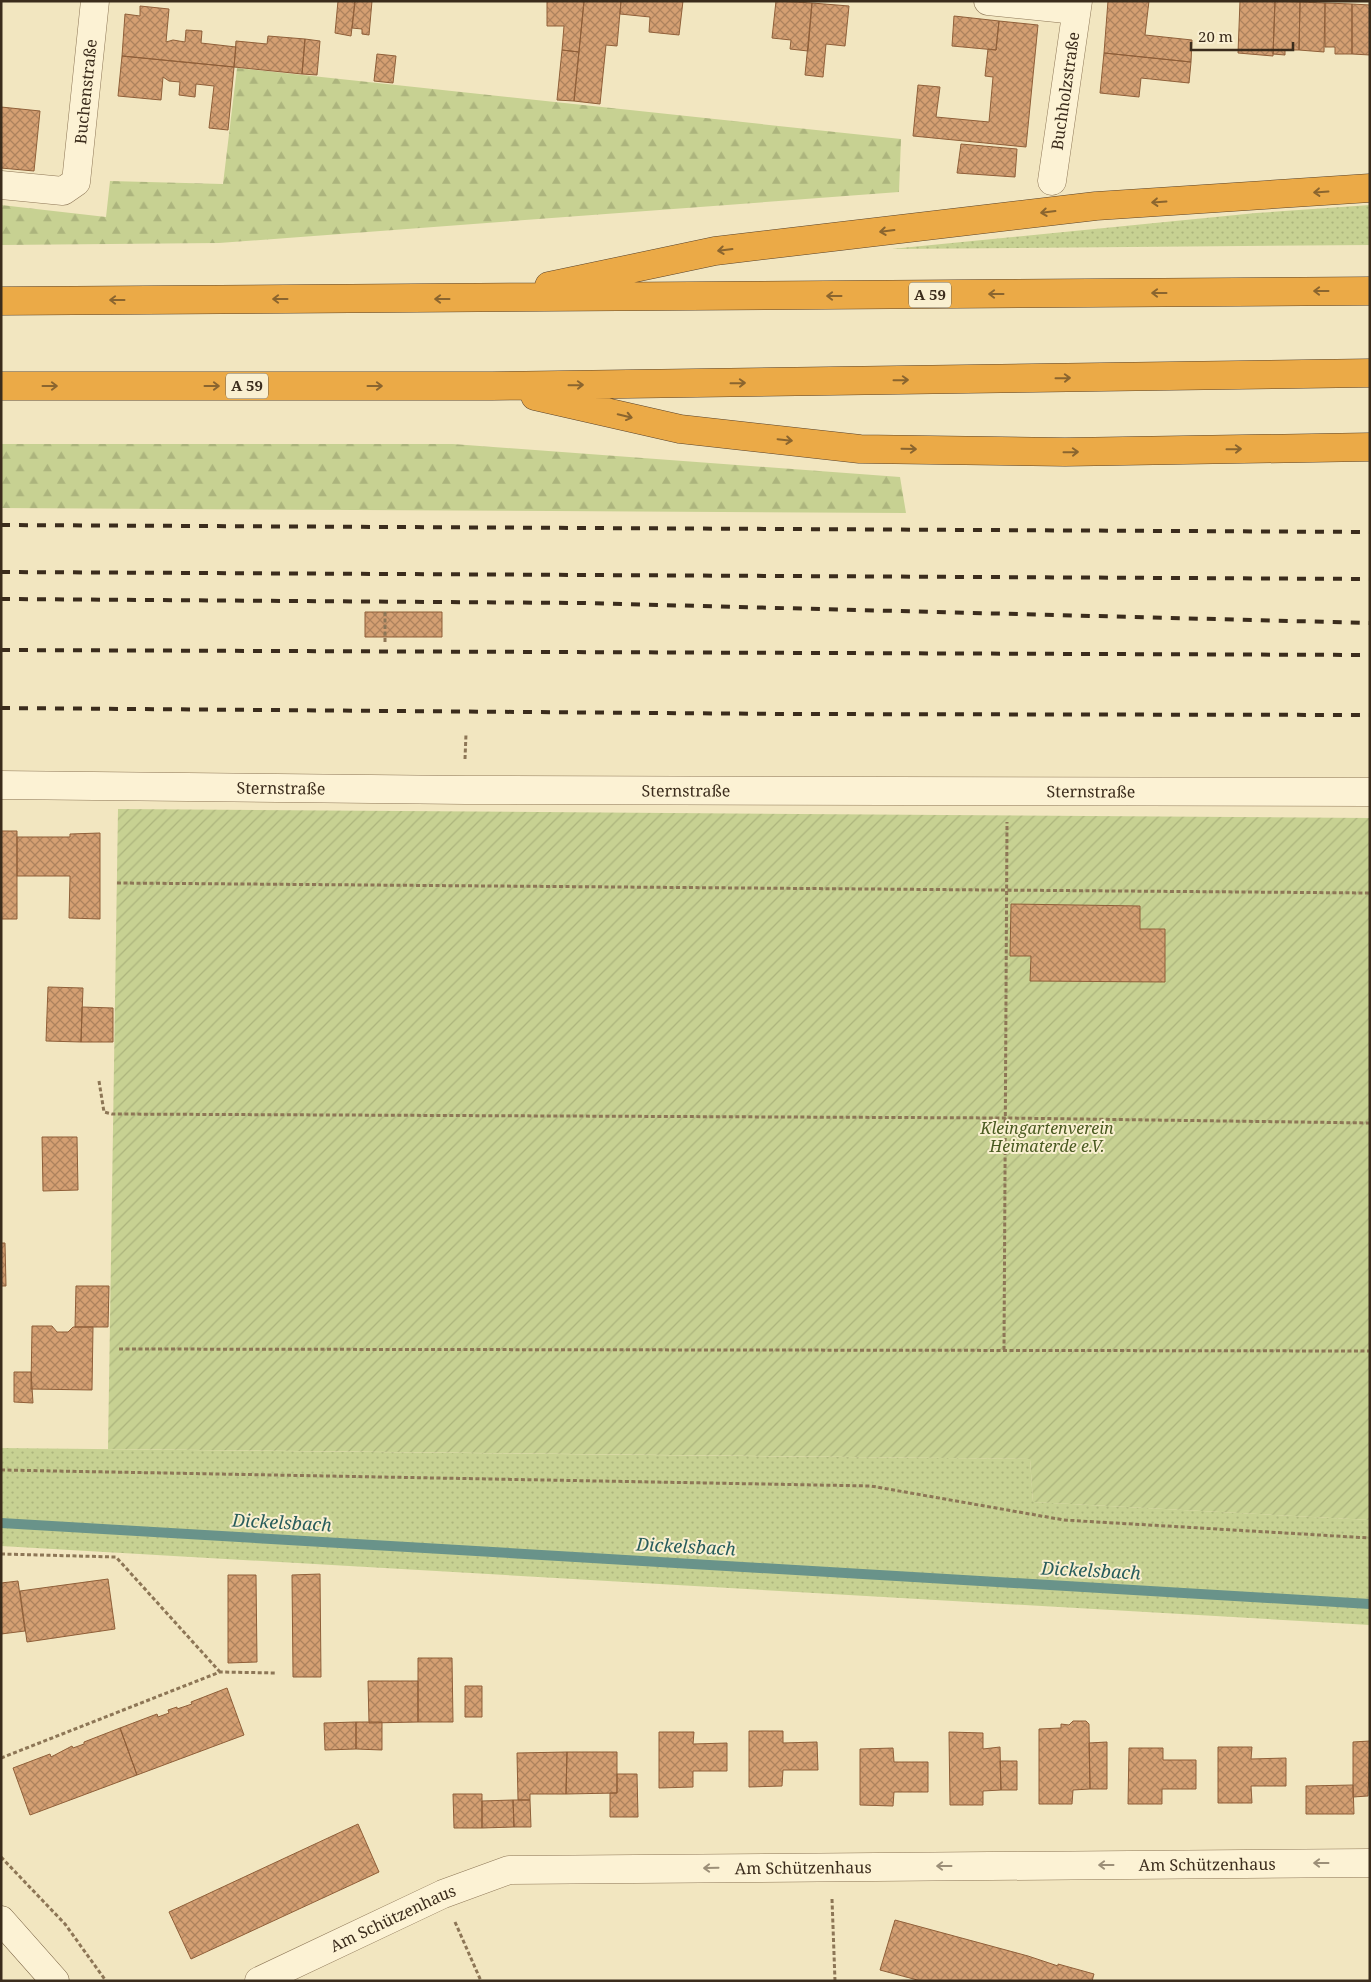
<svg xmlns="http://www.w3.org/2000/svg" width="1371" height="1982" viewBox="0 0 1371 1982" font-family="'Noto Serif',serif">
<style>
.grass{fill:url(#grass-dots)}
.forest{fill:url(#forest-firs)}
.garden{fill:url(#garden-furrows)}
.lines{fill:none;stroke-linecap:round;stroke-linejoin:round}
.stream{stroke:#69938a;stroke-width:10}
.building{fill:url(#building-cross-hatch);stroke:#8f5f39}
.street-casing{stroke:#8d7656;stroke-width:29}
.secondary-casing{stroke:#6f5739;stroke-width:29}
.highway-casing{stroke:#5a432b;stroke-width:29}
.path{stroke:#8d7656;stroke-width:3;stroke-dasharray:4 2.5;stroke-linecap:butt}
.street{stroke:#fcf2d4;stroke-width:28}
.secondary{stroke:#fcf2d4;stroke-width:28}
.highway{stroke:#ebaa47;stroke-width:28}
.rail{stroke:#3b2c1c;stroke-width:4;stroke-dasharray:9 9;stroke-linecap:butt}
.oneway{stroke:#8a652f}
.oneway2{stroke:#9c8f78}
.labels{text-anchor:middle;stroke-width:4;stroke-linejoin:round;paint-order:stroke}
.shield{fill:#f9efd0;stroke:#746652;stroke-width:1}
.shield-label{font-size:15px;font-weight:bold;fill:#3b2c1c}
.street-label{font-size:16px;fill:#3b2c1c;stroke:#f9efd0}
.park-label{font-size:16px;font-style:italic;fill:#495a20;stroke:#f9efd0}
.water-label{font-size:18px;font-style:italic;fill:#295d5c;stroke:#f9efd0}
</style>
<defs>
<pattern id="grass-dots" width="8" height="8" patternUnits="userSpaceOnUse" patternTransform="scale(1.25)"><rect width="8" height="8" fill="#c7d192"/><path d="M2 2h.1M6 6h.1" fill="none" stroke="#acb47d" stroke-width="1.8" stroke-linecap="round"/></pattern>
<pattern id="forest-firs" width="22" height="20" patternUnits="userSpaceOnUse" patternTransform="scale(1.25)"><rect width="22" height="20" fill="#c7d192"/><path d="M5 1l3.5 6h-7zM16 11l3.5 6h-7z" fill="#acb47d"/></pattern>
<pattern id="garden-furrows" width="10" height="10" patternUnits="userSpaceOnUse" patternTransform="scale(1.25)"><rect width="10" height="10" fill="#c7d192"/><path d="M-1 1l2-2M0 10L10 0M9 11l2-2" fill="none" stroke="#acb47d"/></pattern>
<pattern id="building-cross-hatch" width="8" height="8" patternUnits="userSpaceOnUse" patternTransform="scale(1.25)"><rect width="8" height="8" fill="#d49f72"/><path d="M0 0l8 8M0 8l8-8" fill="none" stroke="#ad825d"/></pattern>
</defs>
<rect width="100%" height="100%" fill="#f2e6c0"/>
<path class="grass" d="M1370 205V245L891 249 1256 213Z
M1 1448 1030 1459 1033 1502 1370 1520V1625L1 1546Z"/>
<path class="forest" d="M237 68 901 139 899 192 219 243 1 245V205L106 217 110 181 223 184Z
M1 444H453L900 477 906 513 1 508Z"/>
<path class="garden" d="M118 809 1370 818V1520L1033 1502 1030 1459 108 1449Z"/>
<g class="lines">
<path class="stream" d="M1 1523 1370 1604"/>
</g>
<path class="building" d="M338 1H355L351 36 335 33Z
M355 1H372L369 35 362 34V29L352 28Z
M547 1H584L579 52 562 50 564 26H547Z
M584 1H621L617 46 606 45 600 104 574 101Z
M621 1H683L679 35 649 32 650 17 620 14Z
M776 1 812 3 808 51 790 49 791 40 772 38Z
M1108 1H1149L1145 35 1192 40 1191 62 1104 53Z
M1240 1H1275L1273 56 1238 53Z
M1275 1 1300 2 1299 50H1285V55L1273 54Z
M1300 2 1325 3 1324 52 1299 50Z
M812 3 849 6 845 46 826 44 823 77 805 75Z
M1325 3 1352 4V54H1335V47H1325Z
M1352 4 1370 5V55L1352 54Z
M140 6 169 9 166 42 173 40 185 42 186 30 202 31 201 43 236 47 234 67 122 56 125 14 140 16Z
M954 16 999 21 996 50 952 46Z
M999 21 1038 25 1026 147 913 136 918 85 940 87 936 117 989 122 993 77 985 76 988 49 996 50Z
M268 36 305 39 302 74 234 67 236 41 267 44Z
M305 39 320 41 317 75 302 74Z
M562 50 579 52 574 101 557 100Z
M1104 53 1191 62 1189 83 1141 78 1139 97 1100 93Z
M377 54 396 56 393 83 374 81Z
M122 56 234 67 228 130 209 128 214 86 196 84 195 97 179 95 180 82 169 81 163 77 161 100 118 96Z
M1 107 40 111 34 171 1 168Z
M961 144 1017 149 1015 177 957 173Z
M365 612H442V637H365Z
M1 831H17V919H1Z
M100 833V919L69 918 70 876H17V837H70V834Z
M1011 904 1140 906V929H1165V982L1030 981 1031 956H1010Z
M48 987 83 988 81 1042 46 1041Z
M82 1007 113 1008V1042H81Z
M42 1137H77L78 1190 43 1191Z
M1 1243H5L6 1286H1Z
M76 1286H109L108 1327H75Z
M32 1326H52L57 1332H68L73 1327H93L92 1390 31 1389Z
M14 1372H31L33 1403 14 1402Z
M320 1574 321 1677H293L292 1575Z
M228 1575H256L257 1662 228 1663Z
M108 1579 115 1629 27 1642 20 1591Z
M18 1581 25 1631 1 1634V1583Z
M418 1658H452L453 1722H418Z
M368 1681H418V1722L369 1723Z
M465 1686H482V1717H465Z
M227 1688 244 1735 137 1775 120 1728 157 1714 158 1717 169 1713 168 1710 177 1707V1709L192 1704 191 1702Z
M1073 1721H1086L1089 1724 1090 1789 1073 1790 1072 1804H1039V1729L1061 1728V1724L1069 1725Z
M356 1722V1749L325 1750 324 1723Z
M356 1722H382V1750L356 1749Z
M120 1728 137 1775 30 1815 13 1768 50 1754 51 1757 72 1746 73 1748 84 1744V1742Z
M749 1731H783V1743L817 1742 818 1770H783L782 1786 749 1787Z
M659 1732H694L693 1744 727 1743V1771H693V1787L659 1788Z
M949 1732 983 1733V1749L1000 1747 1001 1790 983 1791V1805H950Z
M1370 1741 1368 1796 1353 1797V1742Z
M1107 1742V1789H1090L1089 1743Z
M1218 1747H1252L1251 1759 1286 1758V1786H1251L1252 1803H1218Z
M893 1748 894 1762H928V1792H894L893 1806 860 1805V1749Z
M1129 1748H1163V1760H1196V1789H1162V1804H1128Z
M567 1752H617V1793L566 1794Z
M567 1752 566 1794H530V1800H518L517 1753Z
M1000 1761H1017V1790H1001Z
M617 1774H637L638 1817H610V1793H617Z
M1353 1785 1354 1814H1306V1786Z
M453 1794H482V1828H454Z
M513 1800 514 1827 482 1828V1801Z
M513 1800H530L531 1827H514Z
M358 1824 379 1872 191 1959 169 1912Z
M895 1920 1028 1956 1058 1966V1964L1094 1974 1092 1981H921L880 1970Z"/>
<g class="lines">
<defs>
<g id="street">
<path d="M988 1 1076 10"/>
<path id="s1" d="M1052 181 1078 1"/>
<path id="s2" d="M1 185 63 191 76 182 95 1"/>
<path id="s3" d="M1 785 465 790 1370 792"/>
<path id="s4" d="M259 1981 443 1894 509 1870 1370 1863"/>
</g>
<path id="secondary" d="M1 1920 55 1981"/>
<path id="highway" d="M549 286 715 251 1096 206 1370 188
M1 301 1370 291
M1 386H492L1370 373
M535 396 680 429 860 449 1065 452 1370 447"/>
</defs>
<use href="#street" class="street-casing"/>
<use href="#secondary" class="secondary-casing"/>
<use href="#highway" class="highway-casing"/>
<path class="path" d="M385 642V610
M465 759 466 734
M117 883 1370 893
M99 1081 104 1112 112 1114 1006 1118 1370 1123
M119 1349 1370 1351
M1004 1350 1007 822
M1 1470 871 1486 1064 1520 1370 1538
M1 1554 116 1557 220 1672
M1 1758 220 1672 277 1673
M1 1857 65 1924 106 1981
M832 1899 835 1981
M455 1922 481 1981"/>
<use href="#street" class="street"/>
<use href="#secondary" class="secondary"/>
<use href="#highway" class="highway"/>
<path class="rail" d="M1 525 1370 532
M1 572 1370 579
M1 599 582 603 1370 623
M1 650 1370 655
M1 708 789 714 1370 715"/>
</g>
<defs><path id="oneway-shaft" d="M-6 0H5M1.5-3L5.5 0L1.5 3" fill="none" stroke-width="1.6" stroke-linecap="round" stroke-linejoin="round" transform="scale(1.25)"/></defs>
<g class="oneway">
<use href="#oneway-shaft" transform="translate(1321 192) rotate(176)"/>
<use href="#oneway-shaft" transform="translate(1159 202) rotate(176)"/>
<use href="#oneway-shaft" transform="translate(1048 212) rotate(173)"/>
<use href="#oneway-shaft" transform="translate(887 231) rotate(173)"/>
<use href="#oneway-shaft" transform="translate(725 250) rotate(173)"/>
<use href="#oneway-shaft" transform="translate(1321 291) rotate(180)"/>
<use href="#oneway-shaft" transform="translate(1159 293) rotate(180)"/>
<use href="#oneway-shaft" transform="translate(996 294) rotate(180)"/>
<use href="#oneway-shaft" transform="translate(834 296) rotate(180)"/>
<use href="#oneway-shaft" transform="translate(280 299) rotate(180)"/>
<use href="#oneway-shaft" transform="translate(442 299) rotate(180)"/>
<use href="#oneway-shaft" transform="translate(117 300) rotate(180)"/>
<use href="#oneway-shaft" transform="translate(1063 378) rotate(-1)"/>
<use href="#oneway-shaft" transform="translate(901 380) rotate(-1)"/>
<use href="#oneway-shaft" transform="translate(738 383) rotate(-1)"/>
<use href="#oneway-shaft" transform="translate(576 385) rotate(-1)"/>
<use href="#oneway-shaft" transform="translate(50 386)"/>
<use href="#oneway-shaft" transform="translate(212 386)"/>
<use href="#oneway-shaft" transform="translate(375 386)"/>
<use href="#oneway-shaft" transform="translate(625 416) rotate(13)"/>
<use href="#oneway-shaft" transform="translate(785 440) rotate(6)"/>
<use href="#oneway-shaft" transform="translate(909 449) rotate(1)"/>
<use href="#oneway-shaft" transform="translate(1234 449) rotate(-1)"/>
<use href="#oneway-shaft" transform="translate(1071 452) rotate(-1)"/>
</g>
<g class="oneway2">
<use href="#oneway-shaft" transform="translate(1321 1863) rotate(180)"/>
<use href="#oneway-shaft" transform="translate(1106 1865) rotate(180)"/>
<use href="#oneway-shaft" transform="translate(944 1866) rotate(180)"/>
<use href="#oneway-shaft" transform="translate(711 1868) rotate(179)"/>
</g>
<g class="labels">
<g class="shield">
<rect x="909" y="282.5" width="42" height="25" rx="4"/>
<rect x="226" y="373.5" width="42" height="25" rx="4"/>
</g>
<g class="shield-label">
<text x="930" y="300">A 59</text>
<text x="247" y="391">A 59</text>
</g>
<g class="street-label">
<text dy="6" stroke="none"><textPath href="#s1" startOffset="91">Buchholzstraße</textPath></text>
<text dy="6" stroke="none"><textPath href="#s2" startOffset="169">Buchenstraße</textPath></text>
<text dy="6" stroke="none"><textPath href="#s3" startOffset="280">Sternstraße</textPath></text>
<text dy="6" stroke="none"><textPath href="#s3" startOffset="685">Sternstraße</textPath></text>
<text dy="6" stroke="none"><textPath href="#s3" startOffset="1090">Sternstraße</textPath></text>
<text dy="6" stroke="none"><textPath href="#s4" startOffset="972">Am Schützenhaus</textPath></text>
<text dy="6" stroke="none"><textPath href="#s4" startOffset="568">Am Schützenhaus</textPath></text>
<text dy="6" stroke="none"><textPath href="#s4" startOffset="148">Am Schützenhaus</textPath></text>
</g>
<g class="park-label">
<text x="1047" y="1134">Kleingartenverein<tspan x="1047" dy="18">Heimaterde e.V.</tspan></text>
</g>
<g class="water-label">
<text transform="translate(282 1523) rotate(3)" y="6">Dickelsbach</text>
<text transform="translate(686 1547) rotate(3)" y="6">Dickelsbach</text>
<text transform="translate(1091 1571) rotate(3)" y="6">Dickelsbach</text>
</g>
</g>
<rect width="1371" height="1982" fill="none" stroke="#3b2c1c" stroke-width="5"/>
<path d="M1191 42v8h102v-8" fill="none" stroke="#3b2c1c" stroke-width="2.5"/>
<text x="1198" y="42" font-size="15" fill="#3b2c1c" stroke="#f9efd0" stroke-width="4" paint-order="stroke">20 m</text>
</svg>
